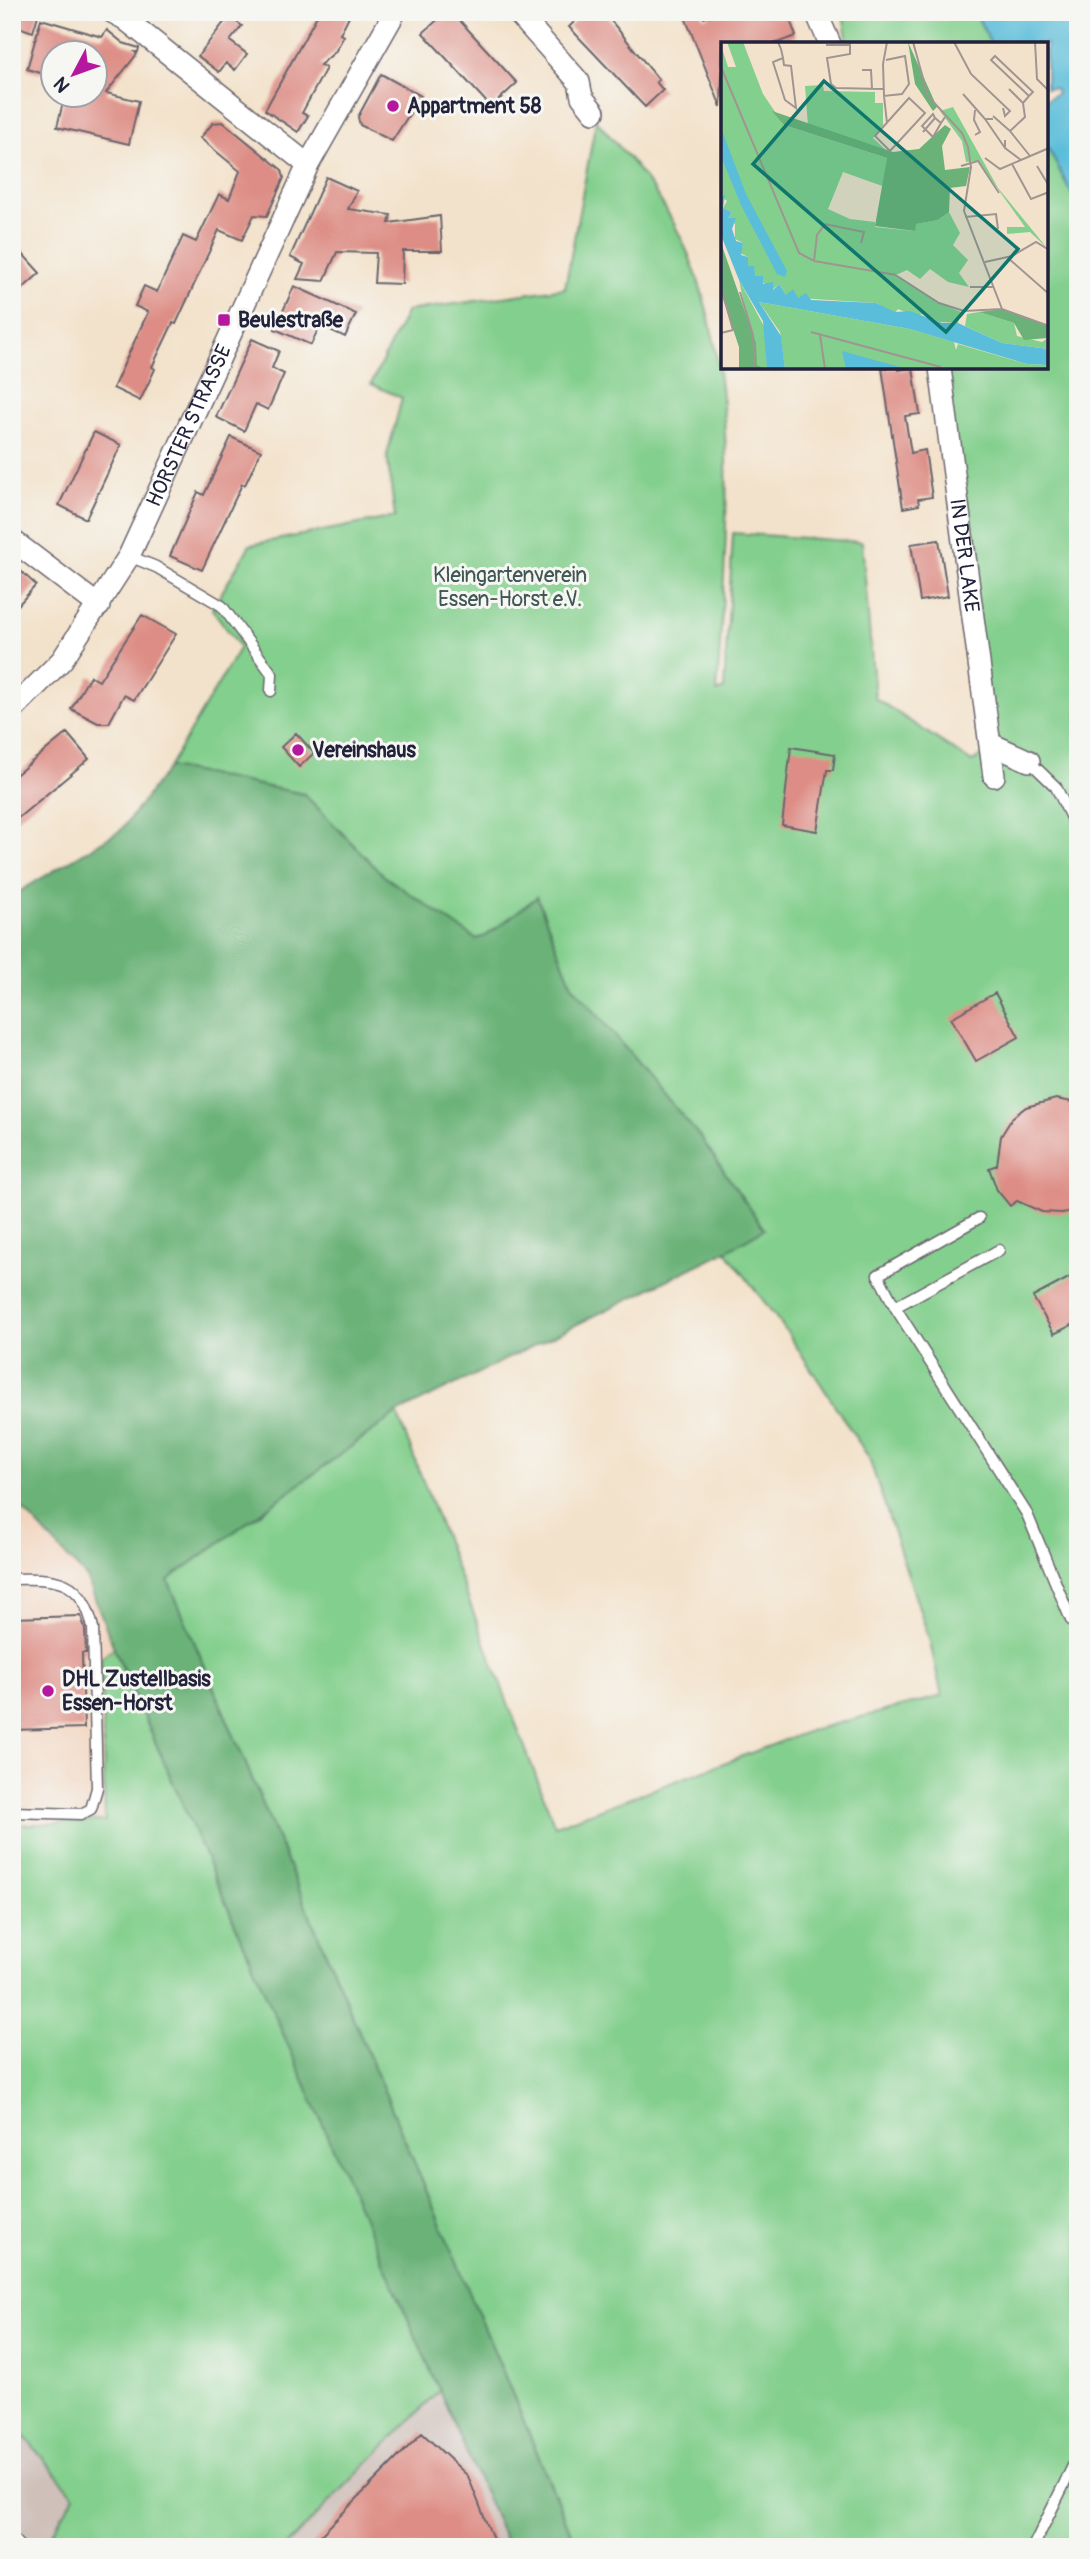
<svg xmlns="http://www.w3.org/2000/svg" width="1090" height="2559" viewBox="0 0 1090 2559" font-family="Pangolin,sans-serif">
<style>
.built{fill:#f2d4be}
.industrial{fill:#cfc0ba}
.green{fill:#83cf8d;stroke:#527864;stroke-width:2}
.forest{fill:#6ab278;stroke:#466a5a;stroke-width:2}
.water{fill:#5abdd9;stroke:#3e708a;stroke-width:2}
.building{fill:#dd8d85}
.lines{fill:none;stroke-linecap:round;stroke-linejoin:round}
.service-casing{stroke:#6b656d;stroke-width:13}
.minor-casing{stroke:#6b656d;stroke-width:24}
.service{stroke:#fff;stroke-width:10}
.minor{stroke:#fff;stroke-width:21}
.poi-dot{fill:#b5179e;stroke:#f6f6f2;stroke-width:2.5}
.labels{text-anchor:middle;stroke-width:6;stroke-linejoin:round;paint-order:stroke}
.poi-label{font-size:21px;font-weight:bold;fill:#22223b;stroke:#f6f6f2;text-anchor:start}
.street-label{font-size:21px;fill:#22223b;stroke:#f6f6f2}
.park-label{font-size:21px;fill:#3f5654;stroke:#f6f6f2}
.inset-road{fill:none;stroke:#9f9591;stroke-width:2}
.view{fill:#0f766e;fill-opacity:0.15;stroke:#0f766e;stroke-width:3.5}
.inset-edge{fill:none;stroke:#22223b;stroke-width:3.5}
</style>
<rect width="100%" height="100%" fill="#f6f6f2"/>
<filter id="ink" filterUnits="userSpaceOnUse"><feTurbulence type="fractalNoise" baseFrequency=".0143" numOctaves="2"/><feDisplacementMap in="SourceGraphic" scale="14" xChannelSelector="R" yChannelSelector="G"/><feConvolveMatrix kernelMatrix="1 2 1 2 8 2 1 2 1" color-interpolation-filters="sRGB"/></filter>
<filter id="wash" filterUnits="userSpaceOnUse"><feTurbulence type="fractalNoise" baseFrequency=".00686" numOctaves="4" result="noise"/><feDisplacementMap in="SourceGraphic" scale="28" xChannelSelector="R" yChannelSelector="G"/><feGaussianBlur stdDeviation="1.57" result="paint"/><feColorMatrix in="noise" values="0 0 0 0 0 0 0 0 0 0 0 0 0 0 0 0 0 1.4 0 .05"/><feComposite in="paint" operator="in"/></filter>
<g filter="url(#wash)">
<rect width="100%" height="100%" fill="#f3e2cb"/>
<path class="built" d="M12 1498 87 1578 114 1648 101 1657 105 1821 12 1825Z"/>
<path class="industrial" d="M440 2390 508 2547H285Z
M12 2422 75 2496 43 2547H12Z"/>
<path class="green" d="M846 12H975L991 44H848L843 14Z
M596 120C620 148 646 176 665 208 748 344 726 539 717 692L724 689 733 533 862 542 875 698 972 762 988 752 945 368H1046V144L1078 206V2547H577L168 1580 397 1413 555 1826 812 1730 942 1696 929 1638 869 1458 787 1332 726 1251 763 1229 701 1138 572 985 537 897 486 936 476 939 384 876 304 794 169 767 240 647 212 609 250 545 395 517 387 455 402 398 371 384 407 311 565 288Z
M114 1648 440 2390 285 2547H43L75 2496 12 2422V1825L105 1821 101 1657Z"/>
<path class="forest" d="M169 767 304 794 384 876 476 939 486 936 537 897 572 985 701 1138 764 1229 726 1251 397 1413 168 1580 577 2547H508L114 1648 87 1578 12 1498V896L121 830Z"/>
<path class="water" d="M975 12H1078V206L1046 144V100L1057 93 1055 88H1046V44H991Z"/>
<g id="blocks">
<path class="building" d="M12 12H39L33 32 12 25Z
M319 12H351L340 34 344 36 335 52 320 65 326 68 302 113 308 116 298 132 265 110Z
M446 12H452L517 83 491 107 423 33Z
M584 12H604L659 80 656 82 663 90 645 107 569 27Z
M683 12H701L704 18 719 12H787L796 36 774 44H723L721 107Z
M229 16 242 26 230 41 247 54 235 70 226 63 219 72 198 56Z
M41 19 102 37 107 30 123 43 139 48 138 52H135L137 54 106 93 139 101 129 144 57 127 65 94H94V52H49L44 74 27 69Z
M381 74 421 96 392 141 360 125 358 117Z
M223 122 282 170 284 178 267 216 254 215 242 240 219 230 176 324 173 323 152 367 155 369 140 401 113 388 148 312 135 306 144 286 157 292 183 236 196 242 219 194 229 199 240 171 200 138 213 123Z
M326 177 357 191 348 209 391 215 389 223 440 216 442 251H403L402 284 374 283 376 253 337 252 324 281 297 279 304 264 290 257Z
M12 242 40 273 12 298Z
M294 286 356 314 345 337 320 325 311 345 275 329Z
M252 339 279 351 272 368 284 374 268 410 256 404 244 431 216 417Z
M882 368H898L899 370 913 368 920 414 905 416 911 453 925 450 932 497 918 499 919 505 903 508Z
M94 432 121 445 86 519 59 505Z
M231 437 261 451 245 485 242 484 202 570 170 556 198 492 204 495Z
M939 540 948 596 920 601 911 544Z
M12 563 36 585 12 612Z
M142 615 176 634 134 700 124 695 109 723H98L71 709 90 676 99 681Z
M67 733 89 759 12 823V778Z
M296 733 314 753 299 767 281 747Z
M791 747 835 754 833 770H827L817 831 782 825Z
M995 993 1019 1037 976 1061 951 1018Z
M1056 1099 1078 1103V1210L1062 1213 1042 1212 1017 1201 1010 1206 997 1190 989 1168 997 1165 1001 1136 1013 1117 1026 1107Z
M1078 1273V1322L1054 1334 1033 1297Z
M81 1616 85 1629 86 1653H82L84 1728 12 1730V1618Z
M422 2433 468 2476 496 2547H309Z"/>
</g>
</g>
<g filter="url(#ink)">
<use href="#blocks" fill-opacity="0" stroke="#6b656d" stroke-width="2"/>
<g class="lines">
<defs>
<path id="service" d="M129 556 156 567 222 606 272 674 271 691
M1029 761 1056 787 1078 832
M979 1218 878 1275 895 1307 1027 1514 1071 1620 1078 1625
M895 1307 999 1250
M12 1579C57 1578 82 1578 93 1628L97 1788 91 1809 81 1814 12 1812
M12 2538 20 2547
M1033 2547 1078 2456"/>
<g id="minor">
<path d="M112 12 125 19 308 165"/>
<path d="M517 12 579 82 582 97 594 112"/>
<path d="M816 12 830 44"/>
<path id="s1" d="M940 368 994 776"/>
<path d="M12 540 99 606"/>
<path id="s2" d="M12 710 62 660 129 556 308 165 395 12"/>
<path d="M991 744 1029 761"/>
</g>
</defs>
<use href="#service" class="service-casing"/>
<use href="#minor" class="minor-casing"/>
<use href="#service" class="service"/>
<use href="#minor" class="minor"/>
</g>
</g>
<g class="poi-dot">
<circle cx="393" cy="106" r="7"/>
<rect x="217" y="313" width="14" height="14" rx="3.5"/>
<circle cx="298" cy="750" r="7"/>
<circle cx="48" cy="1691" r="7"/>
</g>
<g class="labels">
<g class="poi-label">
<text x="407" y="113">Appartment 58</text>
<text x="238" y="327">Beulestraße</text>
<text x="312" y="757">Vereinshaus</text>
<text x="62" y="1686">DHL Zustellbasis<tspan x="62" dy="24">Essen-Horst</tspan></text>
</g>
<g class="street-label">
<text dy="7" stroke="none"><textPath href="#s2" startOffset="338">HORSTER STRASSE</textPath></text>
<text dy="7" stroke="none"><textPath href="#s1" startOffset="189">IN DER LAKE</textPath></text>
</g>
<g class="park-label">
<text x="510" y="582">Kleingartenverein<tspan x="510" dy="24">Essen-Horst e.V.</tspan></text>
</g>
</g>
<g transform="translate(721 42)">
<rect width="327" height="327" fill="#f3e2cb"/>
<path d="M6 0H22L42 52 63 83 166 116 164 145 122 130 107 167 129 177 154 180V185L193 189 194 182 217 178 228 170 239 191 232 203 247 218 238 231 248 245 227 240 209 227 199 237 186 228 175 233 215 260 240 270 237 281 208 279 209 275 200 272 198 276 177 267 174 271 155 261 77 256 65 253 58 242 51 248 34 234 25 223 27 215 19 211 22 201 14 197V182L7 176 11 170 2 166 6 159 0 154V3L7 25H15ZM102 43 103 49 154 50V61H162V84L152 96 165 108 87 84 84 44ZM232 65 277 146 326 206 309 190 286 192V185H304L257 119 245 120 241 99 219 69ZM18 238 45 288 46 327 36 323ZM38 260 189 287 233 300 235 308 237 302 306 322 327 323V327H64L59 290ZM258 270 293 281 296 294 321 300 327 296V307L281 301 244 284 246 272Z" fill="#83cf8d"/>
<path d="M187 0 216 65 212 69 194 42ZM51 69 172 110 198 107 224 83 230 87 221 104 224 128 249 125 245 144 229 146 228 170 217 178 195 182 194 189 154 184 166 116 63 83ZM0 201 35 301 36 323 46 327H18V305L0 251ZM281 267 327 284V296L303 298 293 281 258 270Z" fill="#6ab278"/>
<path d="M0 86 25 152 66 229 64 235 56 232 20 163 0 114ZM4 153 2 166 11 170 7 176H15L11 187 15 199 22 201 20 213 27 215V224H33L34 234H42V242L52 240V248L58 242 65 253 72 247 77 256 85 251 90 258 155 261 174 270 189 269 221 281H237L281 301 327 307V323L306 322 189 287 38 260 60 294 64 327H46L42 279 18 238 0 193V154ZM121 309 186 327H125Z" fill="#5abdd9"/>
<path class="inset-road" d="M57 0 60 7 62 16 63 23 70 24 75 66 64 58 52 20 62 16M129 0V12L106 16 110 42 115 46 162 47M192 0 207 54 241 91 247 105 250 125 243 169 281 267M233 0 250 32 289 69 284 74 282 66M314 0 316 37 328 49M105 3H129M165 18 184 14 188 42 181 52 163 54 162 22 166 0M0 25 78 211 93 219 96 193 104 182 143 190 140 201M141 28H150L151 47M288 47 302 61 304 75 289 89 309 114M242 52 264 77M163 54 166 81M188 56 204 71 169 109 154 94ZM302 61 308 54 312 50 274 14 270 18 308 54M254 68 253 78 259 90 254 93M272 74 289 89M214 76 212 72 201 84 212 95 220 81M272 77H264L284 106M202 90 214 76 220 81 224 75M284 98V106L300 118M264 116 279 127 328 106M291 122 310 157 328 150M240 124 257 119 278 151M316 124 328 144M244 175 275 172 277 187M287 216 328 252M93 219 175 233M264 220 291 214 315 200 328 208M173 232 218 261 243 269 281 267 328 284M0 245 12 288 0 291M249 245H273M19 250 32 293 34 327M90 290 220 325M99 293 104 327"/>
<path class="view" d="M103 39 297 207 225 290 32 122Z"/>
<rect width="327" height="327" class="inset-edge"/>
</g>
<rect width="1090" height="2559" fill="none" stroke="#f6f6f2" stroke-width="42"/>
<g transform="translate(74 74) rotate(229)"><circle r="33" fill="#f6f6f2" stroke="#a1a1a9" stroke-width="2"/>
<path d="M0-5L12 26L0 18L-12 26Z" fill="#b5179e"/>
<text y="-10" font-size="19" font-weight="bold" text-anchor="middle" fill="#22223b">N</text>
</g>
</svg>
